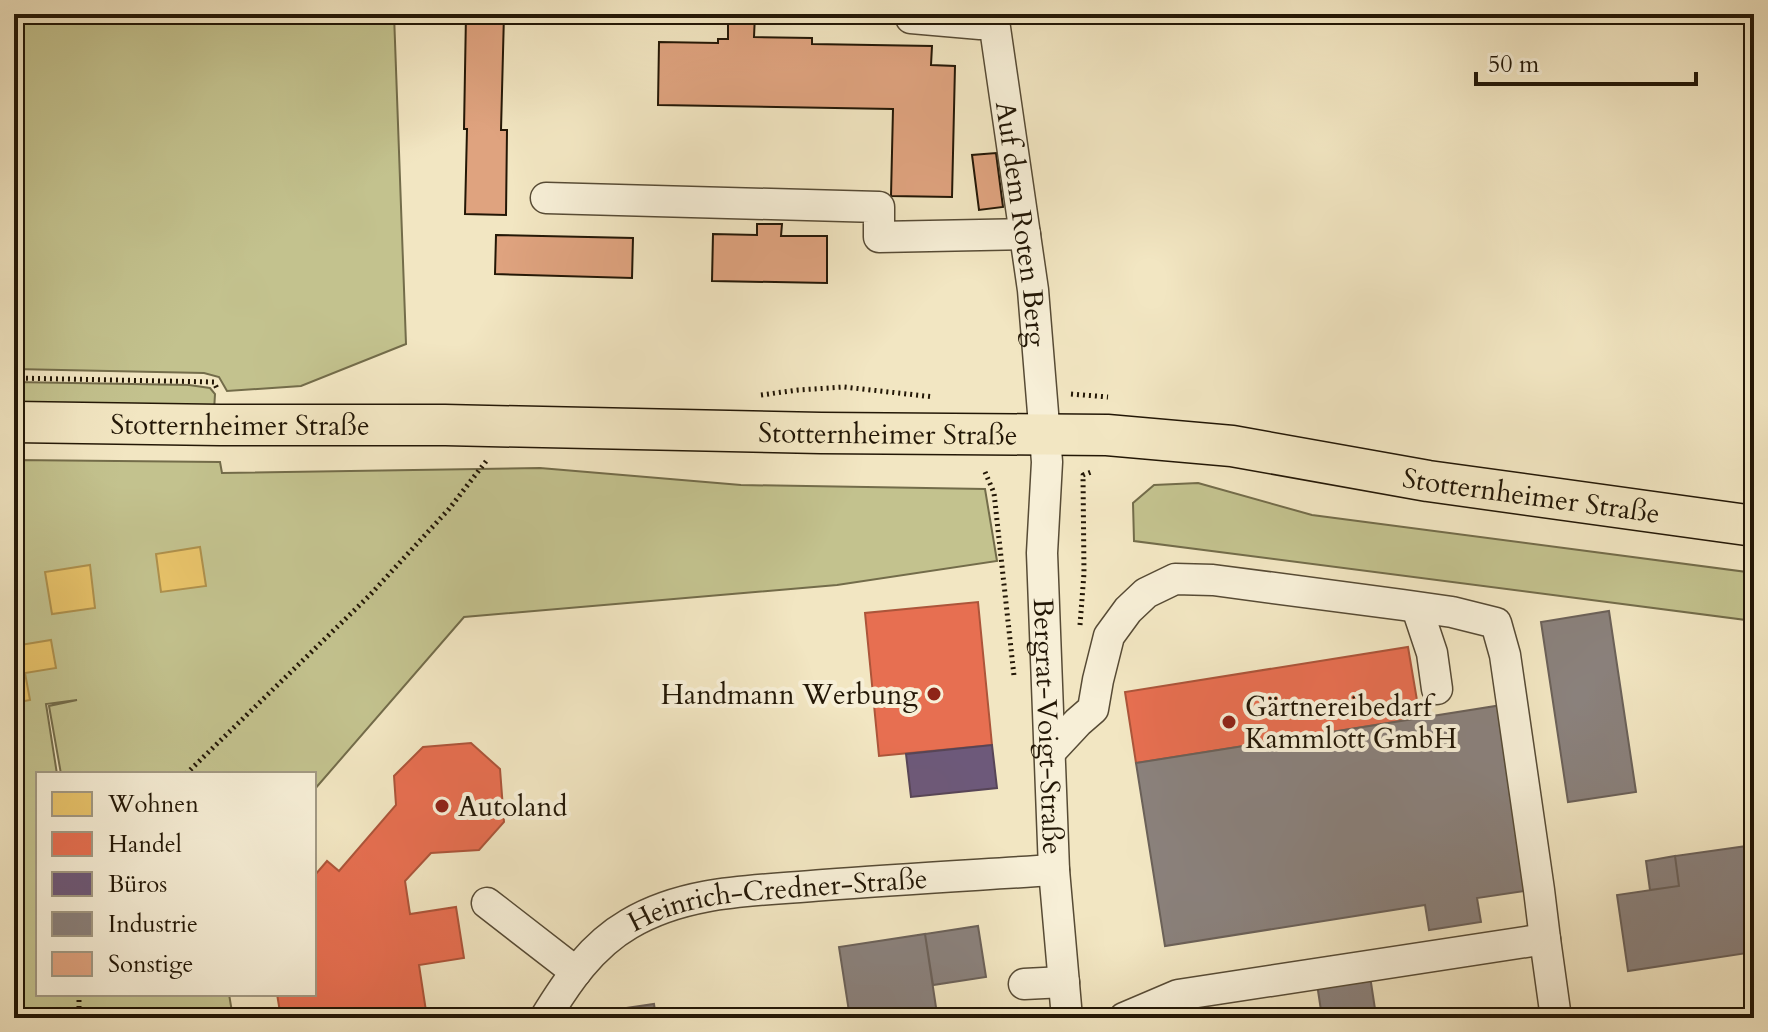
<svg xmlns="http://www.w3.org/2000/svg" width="1768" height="1032" viewBox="0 0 1768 1032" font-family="Cardo,serif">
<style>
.green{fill:#c3c28e;stroke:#736c4a;stroke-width:2}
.homes{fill:#e9c46a;stroke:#ae904c;stroke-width:2}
.shops{fill:#e76f51;stroke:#ac553a;stroke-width:2}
.offices{fill:#6d597a;stroke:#574557;stroke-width:2}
.industry{fill:#8a817c;stroke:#6b6159;stroke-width:2}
.building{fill:#dfa37f;stroke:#231706;stroke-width:2}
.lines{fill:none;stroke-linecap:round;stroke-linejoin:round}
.minor-casing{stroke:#574b35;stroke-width:33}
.major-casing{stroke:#231706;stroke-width:43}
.path{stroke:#231706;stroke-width:5;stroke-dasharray:2 4;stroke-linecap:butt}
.minor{stroke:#f7efd7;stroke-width:30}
.major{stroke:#f2e6c2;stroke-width:40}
.poi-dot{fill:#8f2418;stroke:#f7efd7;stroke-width:3}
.labels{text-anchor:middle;stroke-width:8;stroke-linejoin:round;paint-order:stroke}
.street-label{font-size:28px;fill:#231706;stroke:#f7efd7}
.poi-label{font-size:28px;fill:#231706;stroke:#f7efd7;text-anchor:start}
</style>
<rect width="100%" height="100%" fill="#f2e6c2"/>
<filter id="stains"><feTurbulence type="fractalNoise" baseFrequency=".0025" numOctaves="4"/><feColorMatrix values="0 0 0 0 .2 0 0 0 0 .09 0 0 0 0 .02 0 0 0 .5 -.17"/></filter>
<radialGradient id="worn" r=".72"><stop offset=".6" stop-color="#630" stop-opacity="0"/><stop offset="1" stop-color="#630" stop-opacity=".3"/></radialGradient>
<path class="green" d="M14 14H394L406 344 301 386 227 391 219 377 204 373 14 369Z
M14 382 189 385 210 388 215 394 214 411 14 407Z
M14 460 220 462 222 473 540 468 741 485 985 489 997 561 837 585 464 617 314 790V774H61L49 706 77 700 46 704 57 774H38V994H229L233 1018H14Z
M1198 483 1312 515 1754 573V621L1134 541 1133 503 1154 485Z"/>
<path class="homes" d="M200 547 206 586 161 592 156 554Z
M90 565 95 608 52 614 45 572Z
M51 640 56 668 25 673 30 700 14 703V646Z"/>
<path class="shops" d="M978 602 992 745 879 756 865 613Z
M1408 647 1420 718 1136 763 1125 692Z
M471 743 500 769 504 822 479 850 431 853 405 881 410 914 456 907 464 958 419 965 426 1011 376 1018H281L277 994H314V876L327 861 339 871 396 805 394 776 423 747Z"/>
<path class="offices" d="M992 745 997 788 911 797 906 754Z"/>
<path class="industry" d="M1609 611 1636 792 1568 802 1541 622Z
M1502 705 1531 890 1477 898 1481 922 1429 930 1425 905 1165 946 1136 763Z
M1754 845V952L1628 971 1617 895 1679 886 1675 856Z
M1675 856 1679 886 1650 890 1646 861Z
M978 926 986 977 933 985 925 934Z
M925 934 937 1014 911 1018H850L839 947Z
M1370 976 1375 1009 1322 1017 1317 984Z
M654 1004 656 1018H613L612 1010Z"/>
<path class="building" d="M466 14H504L501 130H507L506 215 465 214 467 129H464Z
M728 14H755L754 37 812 38V44L932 46 931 65 955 66 952 197 891 196 893 109 658 105 659 42 718 43V39H728Z
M996 153 1003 207 979 210 972 155Z
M757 224H782L781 236H827V283L712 281 713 234 757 235Z
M496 235 633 238 632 278 495 274Z"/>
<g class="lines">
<defs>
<g id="minor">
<path d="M911 14V18L980 24 994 20"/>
<path id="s1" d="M993 14 1033 290 1047 462 1042 553 1054 870 1067 1018"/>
<path d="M546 198 879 207V237L1025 234"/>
<path d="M1417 608 1432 653 1437 689"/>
<path d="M1050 752 1078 722 1093 709 1098 680 1109 636 1128 610 1146 593 1175 579 1213 580 1403 605 1452 612 1496 623 1505 655 1539 890 1545 939"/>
<path d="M487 903 576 972"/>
<path d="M1024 984 1064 982"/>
<path id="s2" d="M545 1018C567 982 591 946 629 924 688 889 758 891 824 885 900 879 977 875 1054 870"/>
<path d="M1124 1018 1178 995 1545 939 1556 1018"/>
</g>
<g id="major">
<path id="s3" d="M14 422 220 425H445L821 433 1107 435 1232 446 1428 481 1754 526"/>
</g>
</defs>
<use href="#minor" class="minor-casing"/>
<use href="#major" class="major-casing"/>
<path class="path" d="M14 378 214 382 218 391
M1071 394 1108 397
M761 395 798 390 844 387 934 397
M985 472 994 493 1014 676
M1080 625 1084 573 1083 475 1094 471
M186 774 369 596 449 509 487 460
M79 994V1018"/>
<use href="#minor" class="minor"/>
<use href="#major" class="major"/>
</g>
<g class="poi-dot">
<circle cx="934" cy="694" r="8"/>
<circle cx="1229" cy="722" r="8"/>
<circle cx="442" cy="806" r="8"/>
</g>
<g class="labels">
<g class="street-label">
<text dy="10" stroke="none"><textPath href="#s1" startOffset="212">Auf dem Roten Berg</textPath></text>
<text dy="10" stroke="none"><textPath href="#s3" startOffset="226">Stotternheimer Straße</textPath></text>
<text dy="10" stroke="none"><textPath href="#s3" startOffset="874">Stotternheimer Straße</textPath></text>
<text dy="10" stroke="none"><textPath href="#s3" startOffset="1522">Stotternheimer Straße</textPath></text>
<text dy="10" stroke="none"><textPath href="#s1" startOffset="716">Bergrat-Voigt-Straße</textPath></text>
<text dy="10" stroke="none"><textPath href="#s2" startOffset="280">Heinrich-Credner-Straße</textPath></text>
</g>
<g class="poi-label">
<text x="918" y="704" text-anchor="end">Handmann Werbung</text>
<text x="1245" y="716">Gärtnereibedarf<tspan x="1245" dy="32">Kammlott GmbH</tspan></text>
<text x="458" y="816">Autoland</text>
</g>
</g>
<rect width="1768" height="1032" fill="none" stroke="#f2e6c2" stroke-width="48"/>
<rect x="16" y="16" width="1736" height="1000" fill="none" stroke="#231706" stroke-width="4"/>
<rect x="24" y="24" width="1720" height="984" fill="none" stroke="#231706" stroke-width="2"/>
<rect x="36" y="772" width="280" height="224" fill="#f7efd7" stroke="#a29983" stroke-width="2"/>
<rect x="52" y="792" width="40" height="24" fill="#e9c46a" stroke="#a29983" stroke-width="2"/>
<text x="108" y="812" font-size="24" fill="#231706">Wohnen</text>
<rect x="52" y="832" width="40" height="24" fill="#e76f51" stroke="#a29983" stroke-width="2"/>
<text x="108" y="852" font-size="24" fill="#231706">Handel</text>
<rect x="52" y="872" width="40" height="24" fill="#6d597a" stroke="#a29983" stroke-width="2"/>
<text x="108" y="892" font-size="24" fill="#231706">Büros</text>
<rect x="52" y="912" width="40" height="24" fill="#8a817c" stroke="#a29983" stroke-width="2"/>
<text x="108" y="932" font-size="24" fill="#231706">Industrie</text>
<rect x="52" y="952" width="40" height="24" fill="#dfa37f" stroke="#a29983" stroke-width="2"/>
<text x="108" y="972" font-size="24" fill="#231706">Sonstige</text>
<path d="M1476 72v12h220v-12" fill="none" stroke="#231706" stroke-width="4"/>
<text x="1488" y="72" font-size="24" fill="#231706" stroke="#f7efd7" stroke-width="6" paint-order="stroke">50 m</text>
<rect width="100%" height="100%" filter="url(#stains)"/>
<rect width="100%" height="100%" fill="url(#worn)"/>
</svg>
